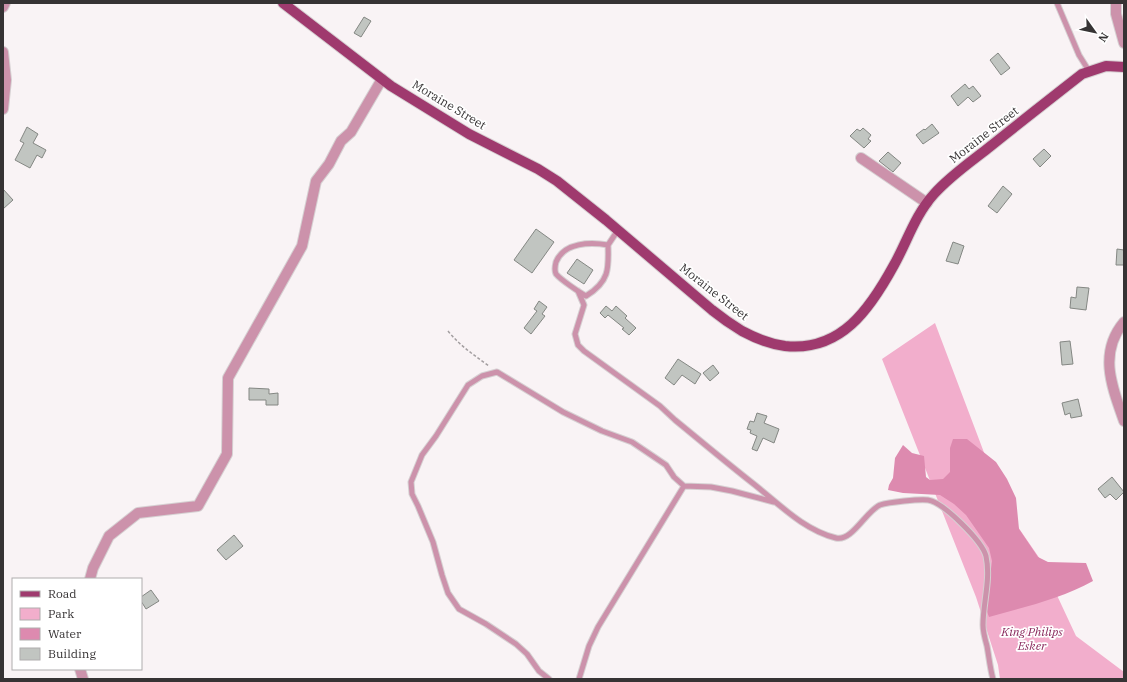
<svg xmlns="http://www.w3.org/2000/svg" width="1127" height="682" viewBox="0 0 1127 682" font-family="'IBM Plex Serif',serif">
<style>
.green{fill:#f2aecc}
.water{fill:#dd8aaf}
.building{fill:#c1c5c1;stroke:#848783}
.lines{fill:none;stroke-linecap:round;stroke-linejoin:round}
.service-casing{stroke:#d6d0d2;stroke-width:7}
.minor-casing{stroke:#d6d0d2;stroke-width:12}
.primary-casing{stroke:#d6d0d2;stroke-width:12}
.path{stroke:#a39ea0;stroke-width:1.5;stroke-dasharray:3 2;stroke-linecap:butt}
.service{stroke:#cc92ab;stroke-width:5}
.minor{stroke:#cc92ab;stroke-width:10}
.primary{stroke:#9f3a6e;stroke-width:10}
.labels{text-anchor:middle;stroke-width:3.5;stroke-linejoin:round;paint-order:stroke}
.street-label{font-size:12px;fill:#363334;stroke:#fff}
.park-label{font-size:12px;font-style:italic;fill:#8a295d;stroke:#fff}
</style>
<rect width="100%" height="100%" fill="#f9f3f5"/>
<path class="green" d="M935 323 1005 508 1040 559 1076 636 1124 672V679H1000L998 665 976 597 882 359Z"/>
<path class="water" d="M953 439H967L996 462 1007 479 1016 498 1019 529 1038 557 1048 562 1086 563 1093 581C1061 599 1024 607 989 617L986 609 992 561 989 548 966 515 954 504 940 495 903 493 888 490 889 485 893 478 895 458 903 445 912 453 924 456 926 477 930 480 943 479 950 472V448Z"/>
<path class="building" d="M364 17 371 21 361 37 354 33Z
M998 53 1010 68 1001 75 990 60Z
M965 84 969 89 973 86 981 96 973 102 968 97 958 106 951 96Z
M932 124 939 133 923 144 916 135 924 129 925 130Z
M27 127 38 134 33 143 46 150 42 158 37 155 30 168 15 160 24 143 20 141Z
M863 128 871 135 868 139 871 141 864 148 850 136 857 129 860 131Z
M1044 149 1051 156 1040 167 1033 159Z
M888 152 901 163 893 172 879 161Z
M1003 186 1012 194 997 213 988 206Z
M3 189 13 200 3 209Z
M536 229 554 242 532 273 514 260Z
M953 242 964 246 958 264 946 261Z
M1117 249 1124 250V265H1116Z
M577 259 593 270 584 284 567 273Z
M1077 287 1089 288 1086 310 1070 308 1071 297 1076 298Z
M539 301 547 307 542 314 545 316 531 334 524 328 537 311 534 309Z
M606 306 612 311 616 306 627 316 625 318 636 328 629 335 622 329 624 328 608 315 605 318 600 313Z
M1070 341 1073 364 1062 365 1060 342Z
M678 359 701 374 695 384 682 375 674 385 665 378Z
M713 365 719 373 710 381 703 373Z
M249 388 269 389V394L278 393V405H266V400H249Z
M1078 399 1082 416 1071 418 1070 413 1065 415 1062 403Z
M757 413 767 416 764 423 779 429 774 443 763 438 757 451 752 449 757 436 750 433 751 430 747 429 750 421 754 422Z
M1112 477 1124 492 1116 500 1110 494 1105 498 1098 489Z
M234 535 243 546 226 560 217 550Z
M151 590 159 601 146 609 141 601V597Z"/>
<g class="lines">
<defs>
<path id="service" d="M1057 3 1079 55 1089 71
M608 245C609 269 609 282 586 296 579 292 561 280 556 274 554 270 555 266 556 262 564 242 591 242 608 245L618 230
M578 291 584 305 575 334 578 345 584 351 660 406 675 420C702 442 728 464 755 485 780 505 804 530 836 538 852 542 866 511 880 505 889 502 919 499 928 500 943 502 982 541 986 556 991 579 983 602 983 625 983 632 985 639 987 646 989 657 990 668 993 679
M549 679 539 671 527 654 516 644 486 624 459 609 448 593 442 575 433 542 418 506 412 494 411 482 422 455 436 436 468 385 482 376 497 372 563 412 602 431 632 442 666 465 674 477 684 486 711 487 732 491 774 502
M579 679 589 646 598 627 684 486"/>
<path id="minor" d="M1116 3V14L1124 43
M3 7 5 3
M3 52 6 80 3 109
M861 158 927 203
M1124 322C1098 353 1112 387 1124 421
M90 579 93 568 109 536 138 513 198 506 227 454 228 378 302 246 316 181 329 164 341 141 351 132 382 79
M80 669 83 679"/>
<path id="primary" d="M283 3 391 86 469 134 538 169 557 181 606 220 712 310C722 318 732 325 742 331 755 338 770 344 785 346 841 352 870 309 894 265 907 242 915 215 934 194 949 177 969 163 987 149 1018 124 1050 99 1082 74L1106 66 1124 67"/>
</defs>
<use href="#service" class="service-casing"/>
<use href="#minor" class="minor-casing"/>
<use href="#primary" class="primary-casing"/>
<path class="path" d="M448 331C460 346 474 355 489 366"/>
<use href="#service" class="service"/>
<use href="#minor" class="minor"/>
<use href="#primary" class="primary"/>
</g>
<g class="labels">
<g class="street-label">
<text transform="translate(449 105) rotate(31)" y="4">Moraine Street</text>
<text transform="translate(984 135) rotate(-38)" y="4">Moraine Street</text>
<text transform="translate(714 292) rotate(38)" y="4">Moraine Street</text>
</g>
<g class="park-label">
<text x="1032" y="636">King Philips<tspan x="1032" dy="14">Esker</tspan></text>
</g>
</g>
<rect width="1127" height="682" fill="none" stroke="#363334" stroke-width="8"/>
<rect x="12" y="578" width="130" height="92" fill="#ffffff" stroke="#afadae"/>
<rect x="20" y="591" width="20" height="6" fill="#9f3a6e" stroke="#afadae"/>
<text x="48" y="598" font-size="12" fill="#363334">Road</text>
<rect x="20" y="608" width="20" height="12" fill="#f2aecc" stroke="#afadae"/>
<text x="48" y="618" font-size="12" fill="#363334">Park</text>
<rect x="20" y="628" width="20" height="12" fill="#dd8aaf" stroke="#afadae"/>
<text x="48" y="638" font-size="12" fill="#363334">Water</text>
<rect x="20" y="648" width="20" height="12" fill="#c1c5c1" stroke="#afadae"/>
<text x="48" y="658" font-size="12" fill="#363334">Building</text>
<g transform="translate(1095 32) rotate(123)" stroke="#ffffff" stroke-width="3" paint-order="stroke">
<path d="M0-3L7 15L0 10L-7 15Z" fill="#363334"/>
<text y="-6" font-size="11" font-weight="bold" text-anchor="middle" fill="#363334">N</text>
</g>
</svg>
